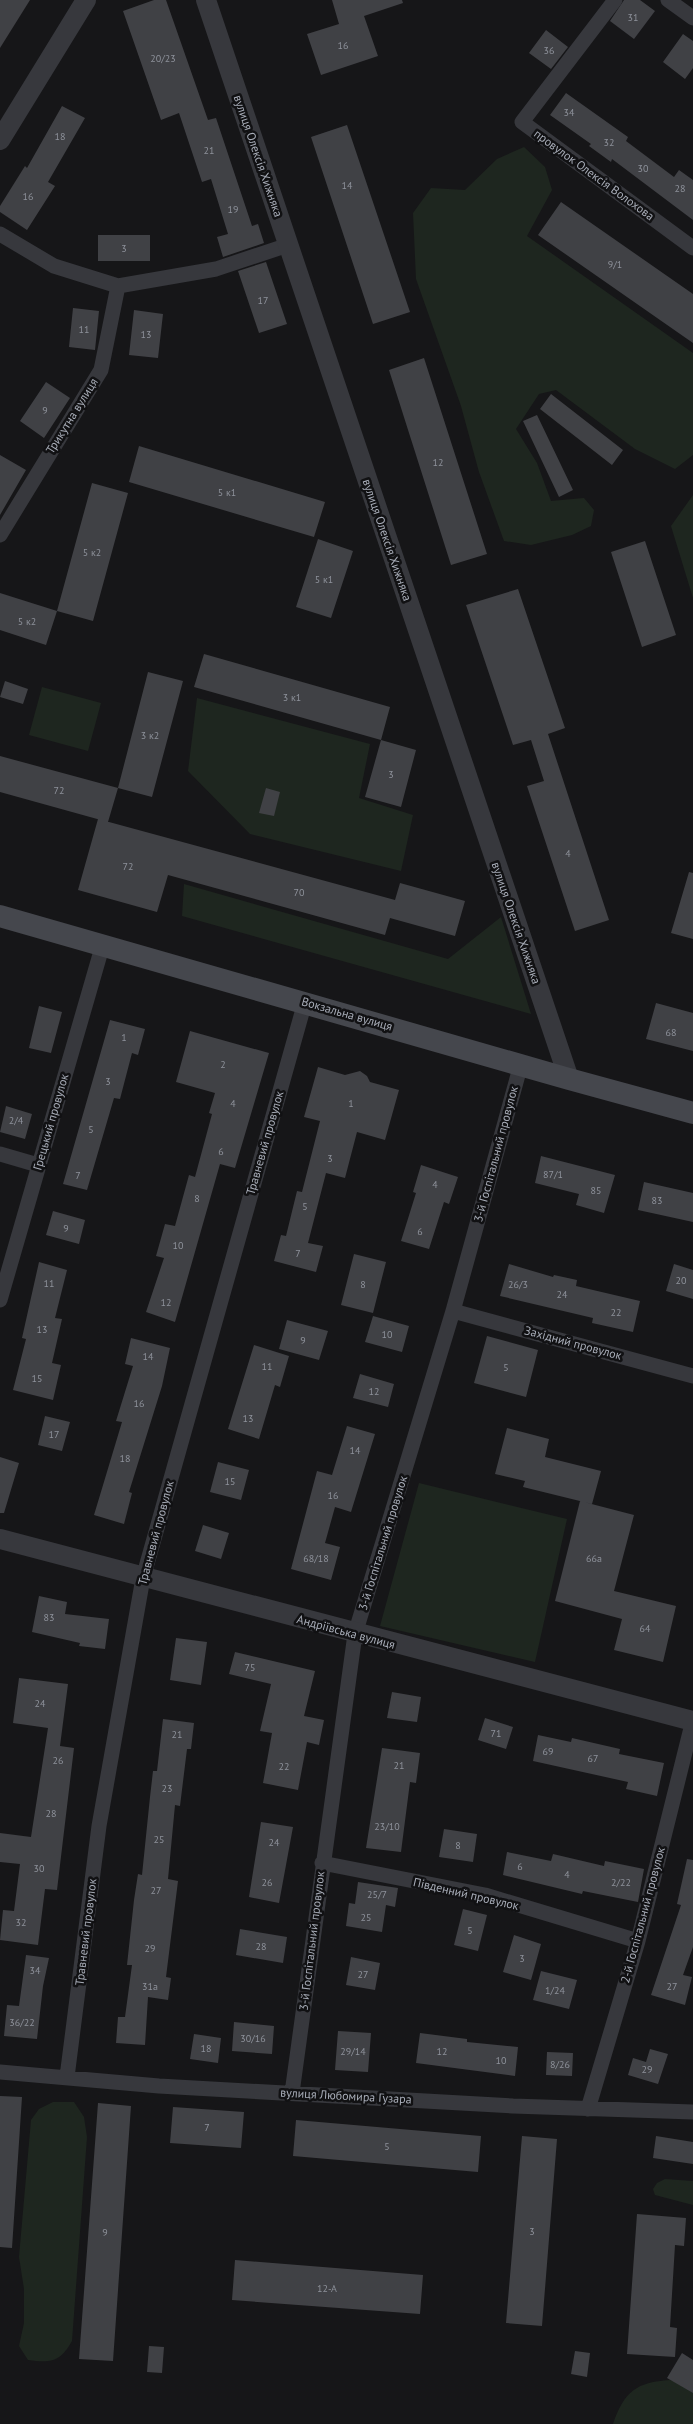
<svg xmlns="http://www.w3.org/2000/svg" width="693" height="2424" viewBox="0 0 693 2424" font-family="'PT Sans',sans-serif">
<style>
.green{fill:#1e261f}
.building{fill:#404145}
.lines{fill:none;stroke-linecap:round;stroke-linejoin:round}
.minor{stroke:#37383d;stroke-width:15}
.tertiary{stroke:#37383d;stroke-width:20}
.secondary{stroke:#45474d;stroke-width:22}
.labels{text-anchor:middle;stroke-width:5;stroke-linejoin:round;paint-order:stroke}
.number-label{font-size:10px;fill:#8e929b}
.street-label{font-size:12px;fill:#a8adb8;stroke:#111113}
</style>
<rect width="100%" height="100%" fill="#161618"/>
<path class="green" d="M524 147 545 167 552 190 527 236 693 353V455L675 469 635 449 556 390 539 394 516 429 537 463 551 501 584 498 594 510 591 526 572 535 531 545 504 541 479 472 461 406 416 279 413 213 431 188 465 190 497 159Z
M693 495V598L671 526Z
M42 687 101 703 88 751 29 735Z
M197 698 370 744 359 798 413 815 401 871 250 834 188 771Z
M184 884 448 959 501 917 531 1014 182 916Z
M419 1483 567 1519 535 1662 380 1626Z
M53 2102H74L84 2117 87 2137 72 2341C60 2362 52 2363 28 2360L19 2346 24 2323V2289L19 2257 31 2120 39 2109Z
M665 2179 693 2181V2205L655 2195 653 2189 657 2183Z
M670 2380 683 2383 693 2390V2424H613C624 2392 636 2382 670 2380Z"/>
<path class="building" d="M0 0H30L0 48Z
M154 0H166L208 120 216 118 252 226 258 224 264 243 223 257 217 237 228 234 211 179 202 182 179 113 161 120 123 11Z
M332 0H402L403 3 364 16 378 56 321 75 307 34 339 24Z
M624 0H640L655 11 634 39 610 21Z
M546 30 568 47 551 69 529 53Z
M683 34 693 41V68L685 79 663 62Z
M566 93 628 137 626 141 674 177 679 170 693 180V220L612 159 611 162 589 146 591 144 550 115Z
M62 106 85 118 48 182 55 186 27 230 0 212V206L25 166 27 168Z
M347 125 410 312 373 324 311 137Z
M561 202 693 294V343L538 235Z
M98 235H150V261H98Z
M266 262 287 324 259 333 238 271Z
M73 308 99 311 95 350 69 347Z
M134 310 163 314 158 358 129 355Z
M424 358 487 554 451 565 389 370Z
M46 382 70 398 44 438 20 421Z
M551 394 623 450 612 465 540 409Z
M537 415 573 490 559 497 523 421Z
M139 446 325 502 314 537 129 482Z
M0 455 26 470 0 515Z
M92 483 128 493 93 621 57 611Z
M318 539 353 551 331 618 296 607Z
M645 541 676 635 642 647 611 552Z
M518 589 565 728 548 734 609 920 575 931 527 786 544 781 531 740 513 745 466 605Z
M0 593 57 611 46 645 0 630Z
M204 654 390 707 381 740 194 687Z
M148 672 183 681 152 797 118 788Z
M5 681 28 689 23 704 0 697Z
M381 740 416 750 401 807 365 797Z
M0 756 118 788 108 822 0 792Z
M266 788 280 792 274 816 259 813Z
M98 819 395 900 400 883 465 901 455 936 390 918 385 935 168 875 157 912 78 890Z
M689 872 693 873V939L671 933Z
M656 1003 693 1013V1051L646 1039Z
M39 1006 62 1012 51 1053 29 1048Z
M110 1020 145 1029 138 1055 132 1053 120 1099 114 1098 87 1190 63 1184Z
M190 1031 269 1053 235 1168 220 1164 175 1322 146 1312 164 1258 156 1256 165 1224 175 1226 189 1175 195 1177 212 1114 209 1113 215 1093 176 1082Z
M318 1067 345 1075 360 1071 367 1076 370 1082 399 1090 385 1140 357 1132 345 1178 326 1173 308 1243 323 1246 316 1272 274 1261 281 1235 286 1236 297 1191 302 1192 320 1121 304 1117Z
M6 1106 32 1114 25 1139 0 1132Z
M541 1156 615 1175 604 1213 576 1205 579 1194 535 1183Z
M421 1165 458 1177 449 1204 444 1202 429 1249 401 1241 416 1193 413 1192Z
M644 1182 693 1193V1222L638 1210Z
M53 1211 85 1220 79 1244 46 1235Z
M354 1254 386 1262 373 1313 341 1305Z
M39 1262 67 1270 55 1318 62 1319 52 1363 61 1365 53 1400 13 1390 26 1339 22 1338Z
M509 1264 553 1277 554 1275 577 1280 576 1286 640 1301 633 1332 592 1323 593 1318 500 1296Z
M674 1264 693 1270V1299L666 1291Z
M373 1316 409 1326 402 1352 365 1342Z
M287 1320 328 1331 319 1360 279 1349Z
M487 1336 538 1350 526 1397 474 1383Z
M131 1338 170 1348 162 1386 129 1492 132 1493 124 1524 94 1515 122 1422 116 1421 133 1366 125 1364Z
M254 1345 289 1356 280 1387 275 1385 259 1439 228 1429Z
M360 1374 394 1384 388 1407 353 1398Z
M45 1416 70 1422 62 1451 38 1445Z
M347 1426 375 1434 351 1512 335 1507 325 1543 340 1547 331 1580 291 1569 317 1471 332 1475Z
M507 1428 549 1439 545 1457 601 1471 592 1504 523 1487 525 1481 495 1474Z
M0 1457 19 1463 4 1513H0Z
M218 1462 249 1470 241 1500 210 1492Z
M580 1501 634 1515 614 1591 676 1606 663 1662 614 1650 622 1619 555 1601Z
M203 1525 229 1533 221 1559 195 1551Z
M39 1596 67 1602 65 1614 109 1619 105 1649 79 1646 80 1643 32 1632Z
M176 1638 207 1642 201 1685 170 1680Z
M235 1652 315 1671 304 1716 324 1720 319 1745 307 1742 298 1790 263 1783 272 1733 260 1731 271 1684 229 1674Z
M19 1678 68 1684 60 1746 74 1748 57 1890 45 1889 38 1945 0 1940 3 1910 14 1911 20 1864 0 1862V1833L31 1837 48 1728 13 1723Z
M392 1692 421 1697 417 1722 387 1718Z
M485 1718 513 1727 506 1749 478 1740Z
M163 1719 194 1723 191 1749H187L180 1806 175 1805 168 1879 178 1881 166 1977 171 1978 168 2000 148 1997 145 2045 116 2043 118 2017H125L132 1965H127L134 1900 138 1874 142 1875 150 1797 153 1771H157Z
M538 1735 571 1742 572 1738 620 1749 619 1754 664 1763 657 1796 626 1789 628 1782 533 1761Z
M382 1748 420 1753 416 1783 410 1782 401 1852 366 1848Z
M261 1822 293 1827 279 1903 249 1897Z
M444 1829 477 1834 473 1862 439 1857Z
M507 1852 551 1861 553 1854 604 1866 605 1861 644 1869 638 1902 583 1891 582 1894 503 1875Z
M687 1859 693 1860V1947L683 1975 692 1977 685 2005 651 1995 681 1905 677 1904Z
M358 1882 398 1888 395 1907 386 1905 382 1932 346 1926 349 1903 355 1904Z
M463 1909 487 1915 478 1951 454 1945Z
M240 1929 287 1937 283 1963 236 1955Z
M514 1935 541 1944 531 1980 503 1972Z
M26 1955 49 1958 43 1986 37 2039 4 2036 7 2005 19 2006Z
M351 1957 380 1963 375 1990 346 1985Z
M541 1971 577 1980 569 2009 533 2000Z
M234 2022 274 2026 272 2054 232 2051Z
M338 2031 371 2033 368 2072 335 2070Z
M420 2033 467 2039V2042L518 2047 515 2076 416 2063Z
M194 2034 221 2038 218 2063 190 2059Z
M650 2049 668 2054 658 2084 628 2075 633 2058 646 2062Z
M547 2052 573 2053 572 2076 546 2075Z
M0 2096 22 2097 12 2248 0 2247Z
M98 2103 131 2106 113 2361 79 2359Z
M173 2107 244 2112 241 2148 170 2143Z
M296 2120 481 2136 478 2172 293 2156Z
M522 2136 557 2139 542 2326 506 2323Z
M656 2136 693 2142V2164L653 2158Z
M637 2214 686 2218 684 2246 675 2245 670 2327 677 2328 675 2357 627 2354Z
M235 2260 423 2275 420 2314 232 2300Z
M149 2346 164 2347 162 2373 147 2372Z
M575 2351 590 2353 587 2377 571 2374Z
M682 2353 693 2360V2393L667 2378Z"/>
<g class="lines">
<path class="minor" d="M615 0 522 122 693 248
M668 0 693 18
M0 234 54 266 118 286 216 269 288 245
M0 535 101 370 118 286
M0 1154 38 1165
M0 1300 103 944
M453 1311 693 1376
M322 1863 485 1895 638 1941
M0 2072 159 2086 513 2106 693 2112
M67 2077 99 1826 143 1578 305 1002
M292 2093 355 1634 453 1311 521 1064
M588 2109 638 1941 693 1720"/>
<path class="tertiary" d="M206 0 569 1079
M0 140 86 0
M0 1539 693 1721"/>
<path class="secondary" d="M0 916 569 1079 693 1113"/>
</g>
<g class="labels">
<g class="number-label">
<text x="633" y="21">31</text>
<text x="343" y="49">16</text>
<text x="549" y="54">36</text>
<text x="163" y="62">20/23</text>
<text x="569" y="116">34</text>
<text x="60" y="140">18</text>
<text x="609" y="146">32</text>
<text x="209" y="154">21</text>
<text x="643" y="172">30</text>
<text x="347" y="189">14</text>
<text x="680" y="192">28</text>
<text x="28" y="200">16</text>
<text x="233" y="213">19</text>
<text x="124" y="252">3</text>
<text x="615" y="268">9/1</text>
<text x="263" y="304">17</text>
<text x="84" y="333">11</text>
<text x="146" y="338">13</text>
<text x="45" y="414">9</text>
<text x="438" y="466">12</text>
<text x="227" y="496">5 к1</text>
<text x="92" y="556">5 к2</text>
<text x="324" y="583">5 к1</text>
<text x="27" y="625">5 к2</text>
<text x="292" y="701">3 к1</text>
<text x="150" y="739">3 к2</text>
<text x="391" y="778">3</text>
<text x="59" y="794">72</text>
<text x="568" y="857">4</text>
<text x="128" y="870">72</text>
<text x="299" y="896">70</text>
<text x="671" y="1036">68</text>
<text x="124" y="1041">1</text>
<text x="223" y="1068">2</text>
<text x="108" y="1085">3</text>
<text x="233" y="1107">4</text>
<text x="351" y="1107">1</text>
<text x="16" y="1124">2/4</text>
<text x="91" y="1133">5</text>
<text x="221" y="1155">6</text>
<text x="330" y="1162">3</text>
<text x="553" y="1178">87/1</text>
<text x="78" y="1179">7</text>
<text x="435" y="1188">4</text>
<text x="596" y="1194">85</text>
<text x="197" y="1202">8</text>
<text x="657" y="1204">83</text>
<text x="305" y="1210">5</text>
<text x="66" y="1232">9</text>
<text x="420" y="1235">6</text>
<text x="178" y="1249">10</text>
<text x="298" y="1257">7</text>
<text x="681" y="1284">20</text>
<text x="49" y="1287">11</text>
<text x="363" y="1288">8</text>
<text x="518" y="1288">26/3</text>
<text x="562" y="1298">24</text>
<text x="166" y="1306">12</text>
<text x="616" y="1316">22</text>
<text x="42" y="1333">13</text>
<text x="387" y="1338">10</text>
<text x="303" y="1344">9</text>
<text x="148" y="1360">14</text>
<text x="267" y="1370">11</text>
<text x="506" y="1371">5</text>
<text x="37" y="1382">15</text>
<text x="374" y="1395">12</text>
<text x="139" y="1407">16</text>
<text x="248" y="1422">13</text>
<text x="54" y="1438">17</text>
<text x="355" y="1454">14</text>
<text x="125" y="1462">18</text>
<text x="230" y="1485">15</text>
<text x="333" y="1499">16</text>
<text x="316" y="1562">68/18</text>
<text x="594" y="1562">66а</text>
<text x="49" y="1621">83</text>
<text x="645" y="1632">64</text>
<text x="250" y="1671">75</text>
<text x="40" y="1707">24</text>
<text x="496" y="1737">71</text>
<text x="177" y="1738">21</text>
<text x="548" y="1755">69</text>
<text x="593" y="1762">67</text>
<text x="58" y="1764">26</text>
<text x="399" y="1769">21</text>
<text x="284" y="1770">22</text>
<text x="167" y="1792">23</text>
<text x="51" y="1817">28</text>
<text x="387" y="1830">23/10</text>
<text x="159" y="1843">25</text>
<text x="274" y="1846">24</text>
<text x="458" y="1849">8</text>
<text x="520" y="1870">6</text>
<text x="39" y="1872">30</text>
<text x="567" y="1878">4</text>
<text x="267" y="1886">26</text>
<text x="621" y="1886">2/22</text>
<text x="156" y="1894">27</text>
<text x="377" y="1898">25/7</text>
<text x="366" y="1921">25</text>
<text x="21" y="1926">32</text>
<text x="470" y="1934">5</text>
<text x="261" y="1950">28</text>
<text x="150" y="1952">29</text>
<text x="522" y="1962">3</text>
<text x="35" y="1974">34</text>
<text x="363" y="1978">27</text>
<text x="150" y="1990">31а</text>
<text x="672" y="1990">27</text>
<text x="555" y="1994">1/24</text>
<text x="22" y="2026">36/22</text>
<text x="253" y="2042">30/16</text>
<text x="206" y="2052">18</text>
<text x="353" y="2055">29/14</text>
<text x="442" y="2055">12</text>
<text x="501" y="2064">10</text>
<text x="560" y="2068">8/26</text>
<text x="647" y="2073">29</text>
<text x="207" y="2131">7</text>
<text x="387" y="2150">5</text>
<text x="532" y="2235">3</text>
<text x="105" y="2236">9</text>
<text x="327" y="2292">12-А</text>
</g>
<g class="street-label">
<text transform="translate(258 156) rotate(71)" y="4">вулиця Олексія Хижняка</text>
<text transform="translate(594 175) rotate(36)" y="4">провулок Олексія Волохова</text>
<text transform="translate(72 416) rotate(-58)" y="4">Трикутна вулиця</text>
<text transform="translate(387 540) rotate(71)" y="4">вулиця Олексія Хижняка</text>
<text transform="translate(516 923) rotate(71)" y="4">вулиця Олексія Хижняка</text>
<text transform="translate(347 1014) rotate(16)" y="4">Вокзальна вулиця</text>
<text transform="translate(51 1122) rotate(-74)" y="4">Грецький провулок</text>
<text transform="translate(265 1143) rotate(-74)" y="4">Травневий провулок</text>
<text transform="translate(496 1154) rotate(-75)" y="4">3-й Госпітальний провулок</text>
<text transform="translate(573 1343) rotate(15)" y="4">Західний провулок</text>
<text transform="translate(156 1533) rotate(-75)" y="4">Травневий провулок</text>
<text transform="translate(383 1543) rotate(-73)" y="4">3-й Госпітальний провулок</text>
<text transform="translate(346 1632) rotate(15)" y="4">Андріївська вулиця</text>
<text transform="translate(466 1894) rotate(13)" y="4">Південний провулок</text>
<text transform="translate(643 1915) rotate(-75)" y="4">2-й Госпітальний провулок</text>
<text transform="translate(86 1932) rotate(-83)" y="4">Травневий провулок</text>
<text transform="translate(312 1941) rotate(-83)" y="4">3-й Госпітальний провулок</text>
<text transform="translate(346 2096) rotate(3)" y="4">вулиця Любомира Гузара</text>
</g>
</g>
</svg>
